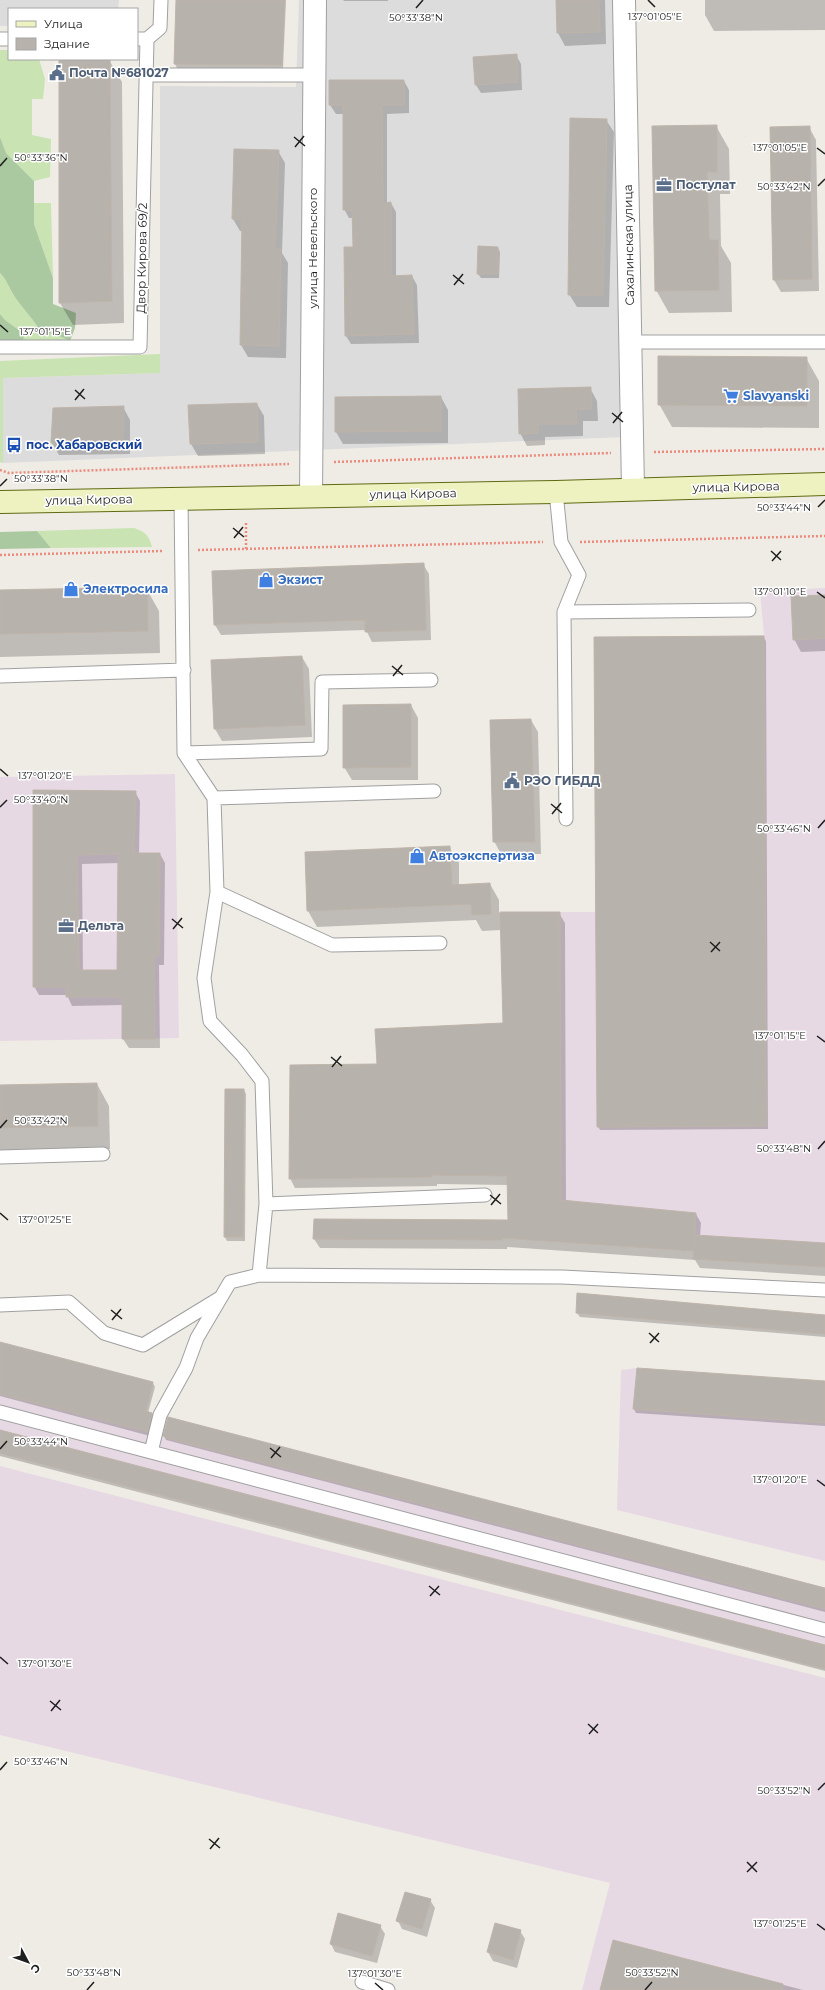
<svg xmlns="http://www.w3.org/2000/svg" width="825" height="1990" viewBox="0 0 825 1990" font-family="Montserrat,sans-serif">
<style>
.residential{fill:#dddcdc}
.industrial{fill:#e7d9e4}
.grass{fill:#c9e3b2}
.forest{fill:#abc9a0}
.shadow{fill:#0003;fill-rule:evenodd}
.building{fill:#b8b2ac;stroke:#beb4aa;fill-rule:evenodd}
.lines{fill:none;stroke-linecap:round;stroke-linejoin:round}
.service-casing{stroke:#a0a0a0;stroke-width:15}
.minor-casing{stroke:#a0a0a0;stroke-width:24}
.secondary-casing{stroke:#5e6a12;stroke-width:24}
.path{stroke:#e98b7d;stroke-width:2.5;stroke-dasharray:2 2;stroke-linecap:butt}
.service{stroke:#fff;stroke-width:13}
.minor{stroke:#fff;stroke-width:22}
.secondary{stroke:#eef2c1;stroke-width:22}
.ticks{fill:none;stroke:#1f1f1f;stroke-width:1.5}
.labels{text-anchor:middle;stroke-width:3;stroke-linejoin:round;paint-order:stroke}
.service-label{font-size:12px;font-weight:bold;fill:#4e5e75;stroke:#fff;text-anchor:start}
.street-label{font-size:12px;fill:#1f1f1f;stroke:#fff}
.shop-label{font-size:12px;font-weight:bold;fill:#366cbe;stroke:#fff;text-anchor:start}
.transit-label{font-size:12px;font-weight:bold;fill:#164399;stroke:#fff;text-anchor:start}
.ticks-label{font-size:10px;text-anchor:middle;fill:#1f1f1f;stroke:#fff;stroke-width:3;stroke-linejoin:round;paint-order:stroke}
</style>
<rect width="100%" height="100%" fill="#efece6"/>
<path class="residential" d="M0 0H119L118 9H9V26H0Z
M299 0H617L624 437 3 463V378L160 373V86L296 87Z"/>
<path class="industrial" d="M825 588V1243L695 1235 694 1251 509 1238 500 912H595V638L764 635 760 591Z
M175 774 179 1038 0 1041V777Z
M0 1342 153 1382 146 1411 825 1588V1669L0 1453Z
M637 1368 825 1381V1561L617 1510 621 1370Z
M0 1466 825 1678V1990H582L610 1883 0 1735Z"/>
<path class="grass" d="M0 50H9V59H39L45 79 43 99H32V135L51 139 50 177 34 181 6 153 0 137Z
M34 203H51L53 278 34 224Z
M0 273C8 281 10 291 17 300 25 311 34 320 41 332L57 335 70 341H23V334L5 320 0 314Z
M160 354V373L3 378V463L0 462V361Z
M134 528C145 532 149 535 152 547L51 548 37 531Z"/>
<path class="forest" d="M0 137 6 153 34 181V224L53 278V304L76 313 75 328 70 341 57 335 41 332C34 320 25 311 17 300 10 291 8 281 0 273Z
M0 314 5 320 24 334 23 341H0Z
M37 531 51 548 0 549V532Z"/>
<path class="shadow" d="M177 0H286L283 69 177 68 175 64Z
M343 0H388V1H344Z
M557 0H605L606 44 565 46 558 33Z
M705 0H825V30L714 31 705 15Z
M516 55 521 64 522 90 481 93 476 85Z
M109 60 122 82 124 323 73 325 60 303Z
M330 81H404L409 90V113L387 114V204L391 203 396 212V277L412 276 417 285 419 343 351 344 346 336 354 248 353 218H349L344 209V114H336L330 105Z
M606 120 614 132 609 307H577L569 294Z
M716 126 729 149 730 194H720L721 246 731 263 732 312 669 313 656 290Z
M809 127 816 140 819 291 781 292 774 280Z
M278 151 285 163 282 253 288 263 286 358 248 357 241 345 243 231H240L233 219Z
M498 248 500 252 499 278H481L478 274Z
M806 358 819 381V428L672 427 659 404Z
M590 388 597 401 598 421H583V436L545 437V445L527 446 520 433Z
M441 397 448 410V443L343 444 336 432Z
M257 404 264 416 265 454 198 456 191 444Z
M123 407 130 420V454L59 455 52 443Z
M423 564 429 574 431 640 372 642 366 630 221 635 215 625 213 572Z
M146 588 159 611 160 653 0 657V591Z
M825 596V651L801 652 794 639Z
M763 637 766 641 768 1129 600 1130 598 1126Z
M302 657 309 669 312 737 222 741 215 729Z
M411 705 418 718V780H352L344 767Z
M531 720 538 732 541 854H501L494 841Z
M34 791 135 792 140 801 139 854H160L165 863 164 965H159L160 1048H129L123 1039V1005L72 1006 67 995H39L34 986ZM119 863 118 971H83L82 864Z
M449 847 459 863V886L490 884 499 900V913H559L565 923 566 1202 696 1214 701 1223 700 1237 825 1244V1276L700 1268 695 1260 507 1247V1249L320 1248 314 1239 509 1221 508 1185 437 1184V1186L295 1188 290 1178 378 1065 504 1024 501 930 482 931 476 920 317 927 308 911 306 853Z
M97 1084 109 1106 110 1149 0 1151V1086Z
M244 1090 246 1094 245 1241H227L225 1237Z
M577 1313 825 1316V1337L580 1317Z
M0 1343 153 1383 155 1387 148 1413 152 1414 154 1417 150 1436 0 1396Z
M825 1382V1426L636 1413 634 1409Z
M0 1431 825 1646V1671L0 1456Z
M164 1436 825 1589V1612L166 1440Z
M430 1900 435 1908 427 1937 402 1929 398 1921Z
M496 1924 520 1931 525 1939 517 1968 493 1961 488 1952Z
M380 1926 385 1934 377 1963 335 1952 331 1944Z
M614 1941 803 1990H601Z"/>
<path class="building" d="M176 0H285L282 65 174 64Z
M556 0H599L600 32 557 33Z
M517 54 518 82 475 85 473 57Z
M110 59 112 301 59 303V60Z
M329 80H404V105H382L383 203 391 202V276L412 275 414 334 345 336 344 247H353L352 210H343V105H329Z
M570 118 607 119 603 295H568Z
M717 125V172H707L709 240H718L719 290 655 291 652 126Z
M810 126 812 279 773 280 770 127Z
M234 149 279 150 275 249H281L279 346 240 345 242 220 232 219Z
M478 246 498 247V274H477Z
M658 356 807 357V406L658 405Z
M591 387V409H576L577 424H538V433L519 434 518 389Z
M441 396V431L335 432V397Z
M257 403 258 442 190 444 188 405Z
M124 406 123 442 51 443 53 408Z
M424 563 426 630 365 632V620L214 625 212 571Z
M147 587 148 631 0 634V590Z
M825 595V638L793 640 791 596Z
M764 636 766 1126 597 1127 594 637Z
M302 656 305 725 214 729 211 660Z
M411 704V767L343 768V705Z
M531 719 535 842H493L490 720Z
M33 790 136 791 134 853H160L159 956H154L155 1039H122V997H66V987H33ZM118 854 117 970H79L77 855Z
M450 846 452 885 490 883 491 914 472 915 471 904 307 911 305 852Z
M500 912H560L561 1200 696 1213 694 1248 695 1235 825 1243V1267L693 1259 694 1251 502 1238V1240L313 1239 314 1219 508 1220 507 1176 432 1175V1177L289 1179 290 1065 377 1064 375 1029 503 1023Z
M97 1083 98 1126 0 1128V1085Z
M225 1089H244L243 1237H224Z
M577 1293 825 1315V1334L576 1313Z
M0 1342 153 1382 146 1411 152 1413 148 1432 0 1394Z
M637 1368 825 1381V1423L633 1409Z
M168 1417 825 1588V1609L167 1438 163 1436Z
M0 1430 825 1645V1669L0 1453Z
M405 1892 431 1899 422 1929 396 1921Z
M338 1913 381 1925 372 1956 330 1944Z
M495 1923 521 1930 513 1960 487 1952Z
M613 1940 783 1984 782 1990H600Z"/>
<g class="lines">
<defs>
<path id="service" d="M0 39H9
M147 39 160 28 161 0
M146 75H315
M630 342H825
M0 347H140L147 39H137
M556 492 561 542 579 575 564 612 566 819
M181 499 184 753 214 798 434 791
M564 612 749 610
M0 676 184 670
M184 753 321 749 322 682 431 680
M214 798 217 892 332 945 440 943
M217 892 204 978 210 1021 242 1055 262 1081 266 1204 485 1195
M0 1157 103 1154
M266 1204 259 1275 562 1277 825 1290
M259 1275 230 1282 197 1338 186 1368 160 1415 151 1452 825 1630
M0 1305 69 1302 104 1333 143 1345 220 1298
M0 1412 151 1452
M362 1982 388 1990"/>
<path id="minor" d="M624 0 633 489
M311 496 315 0"/>
<path id="secondary" d="M0 502 556 492 825 484"/>
</defs>
<use href="#service" class="service-casing"/>
<use href="#minor" class="minor-casing"/>
<use href="#secondary" class="secondary-casing"/>
<path class="path" d="M654 452 825 449
M334 462 611 453
M0 470 9 473 289 464
M580 542 825 536
M246 549V522
M198 550 543 542
M0 555 163 551"/>
<use href="#service" class="service"/>
<use href="#minor" class="minor"/>
<use href="#secondary" class="secondary"/>
</g>
<path class="ticks" d="M648 0 655 7M416 8 423 0M294 137 305 146M295 147 304 136M817 148 825 154M0 166 7 158M818 186 825 179M453 275 464 284M454 285 463 274M0 325 8 332M75 390 85 399M75 400 84 389M612 413 623 422M613 423 622 412M0 486 7 479M818 507 825 500M233 528 244 537M234 538 243 527M771 551 781 560M772 561 781 551M817 592 825 598M392 666 403 675M393 676 402 665M0 769 8 776M551 804 562 813M0 807 7 800M552 814 561 803M818 828 825 820M172 919 183 928M173 929 182 918M710 942 720 951M711 952 720 942M817 1036 825 1042M331 1057 342 1066M332 1067 341 1056M0 1128 7 1120M818 1149 825 1141M490 1195 501 1204M491 1205 500 1194M0 1213 8 1220M111 1310 122 1319M112 1320 121 1309M649 1333 659 1342M650 1343 659 1333M270 1448 281 1457M0 1449 7 1441M271 1458 280 1447M817 1480 825 1486M429 1586 440 1595M430 1596 439 1586M0 1657 8 1664M50 1701 61 1710M51 1711 60 1700M588 1724 598 1733M589 1734 598 1724M0 1770 7 1762M818 1790 825 1783M209 1839 220 1848M210 1849 219 1838M747 1862 757 1872M747 1872 757 1862M817 1924 825 1930M375 1983 383 1990M87 1990 94 1982M645 1990 652 1982"/>
<defs>
<symbol id="civic-bare" viewBox="-9 -9 18 18"><path d="M-.6-6.5H3V-4.5H.6V-3L4-1V1h2V6H-6V1h2V-1L-.6-3ZM-1.2 2.5V6h2.4V2.5Z" fill="#5c6f8a" stroke="#fff" stroke-width="2.5" paint-order="stroke"/></symbol>
<symbol id="office-bare" viewBox="-9 -9 18 18"><path d="M-6-3h4V-5.5h4V-3h4V5H-6ZM-1-4.5V-3h2v-1.5ZM-6 0V1H6V0Z" fill="#5c6f8a" stroke="#fff" stroke-width="2.5" paint-order="stroke"/></symbol>
<symbol id="supermarket-bare" viewBox="-9 -9 18 18"><path d="M-6-5.5h2.5l.6 2H6L4.5 2H-2.5L-4.4-4H-6ZM-1.5 3.2a1.3 1.3 0 1 0 .1 0ZM3 3.2a1.3 1.3 0 1 0 .1 0Z" fill="#3f7fe0" stroke="#fff" stroke-width="2.5" paint-order="stroke"/></symbol>
<symbol id="bus-bare" viewBox="-9 -9 18 18"><path d="M-5-6H5V4H4V6H2V4H-2V6H-4V4H-5ZM-3.5-4V0h7V-4ZM-3.5 1.2v1.5H-2V1.2ZM2 1.2v1.5H3.5V1.2Z" fill="#1a4fb4" stroke="#fff" stroke-width="2.5" paint-order="stroke"/></symbol>
<symbol id="shop-bare" viewBox="-9 -9 18 18"><path d="M-5-2.5h2.3a2.7 3.5 0 0 1 5.4 0H5L5.5 6h-11ZM-1.5-2.5h3a1.5 2.3 0 0 0-3 0Z" fill="#3f7fe0" stroke="#fff" stroke-width="2.5" paint-order="stroke"/></symbol>
</defs>
<g fill-rule="evenodd">
<use href="#civic-bare" x="46" y="62" width="22" height="22"/>
<use href="#office-bare" x="653" y="174" width="22" height="22"/>
<use href="#supermarket-bare" x="720" y="385" width="22" height="22"/>
<use href="#bus-bare" x="3" y="434" width="22" height="22"/>
<use href="#shop-bare" x="255" y="569" width="22" height="22"/>
<use href="#shop-bare" x="60" y="578" width="22" height="22"/>
<use href="#civic-bare" x="501" y="770" width="22" height="22"/>
<use href="#shop-bare" x="406" y="845" width="22" height="22"/>
<use href="#office-bare" x="55" y="915" width="22" height="22"/>
</g>
<g class="labels">
<g class="service-label">
<text x="69" y="77">Почта №681027</text>
<text x="676" y="189">Постулат</text>
<text x="524" y="785">РЭО ГИБДД</text>
<text x="78" y="930">Дельта</text>
</g>
<g class="street-label">
<text transform="translate(629 245) rotate(-91)" y="4">Сахалинская улица</text>
<text transform="translate(313 248) rotate(-90)" y="4">улица Невельского</text>
<text transform="translate(142 258) rotate(-89)" y="4">Двор Кирова 69/2</text>
<text transform="translate(736 487) rotate(-1)" y="4">улица Кирова</text>
<text transform="translate(413 494) rotate(-1)" y="4">улица Кирова</text>
<text transform="translate(89 500) rotate(-1)" y="4">улица Кирова</text>
</g>
<g class="shop-label">
<text x="743" y="400">Slavyanski</text>
<text x="278" y="584">Экзист</text>
<text x="83" y="593">Электросила</text>
<text x="429" y="860">Автоэкспертиза</text>
</g>
<g class="transit-label">
<text x="26" y="449">пос. Хабаровский</text>
</g>
</g>
<g class="ticks-label">
<text x="655" y="20">137°01'05"E</text>
<text x="416" y="21">50°33'38"N</text>
<text x="780" y="151">137°01'05"E</text>
<text x="41" y="161">50°33'36"N</text>
<text x="784" y="190">50°33'42"N</text>
<text x="45" y="335">137°01'15"E</text>
<text x="41" y="482">50°33'38"N</text>
<text x="784" y="511">50°33'44"N</text>
<text x="780" y="595">137°01'10"E</text>
<text x="45" y="779">137°01'20"E</text>
<text x="41" y="803">50°33'40"N</text>
<text x="784" y="832">50°33'46"N</text>
<text x="780" y="1039">137°01'15"E</text>
<text x="41" y="1124">50°33'42"N</text>
<text x="784" y="1152">50°33'48"N</text>
<text x="45" y="1223">137°01'25"E</text>
<text x="41" y="1445">50°33'44"N</text>
<text x="780" y="1483">137°01'20"E</text>
<text x="45" y="1667">137°01'30"E</text>
<text x="41" y="1765">50°33'46"N</text>
<text x="784" y="1794">50°33'52"N</text>
<text x="780" y="1927">137°01'25"E</text>
<text x="94" y="1976">50°33'48"N</text>
<text x="652" y="1976">50°33'52"N</text>
<text x="375" y="1977">137°01'30"E</text>
</g>
<rect x="8" y="8" width="130" height="52" fill="#ffffff" stroke="#a5a5a5"/>
<rect x="16" y="21" width="20" height="6" fill="#eef2c1" stroke="#a5a5a5"/>
<text x="44" y="28" font-size="12" fill="#1f1f1f">Улица</text>
<rect x="16" y="38" width="20" height="12" fill="#b8b2ac" stroke="#a5a5a5"/>
<text x="44" y="48" font-size="12" fill="#1f1f1f">Здание</text>
<g transform="translate(28 1962) rotate(131)" stroke="#ffffff" stroke-width="3" paint-order="stroke">
<path d="M0-3L7 15L0 10L-7 15Z" fill="#1f1f1f"/>
<text y="-6" font-size="11" font-weight="bold" text-anchor="middle" fill="#1f1f1f">С</text>
</g>
</svg>
